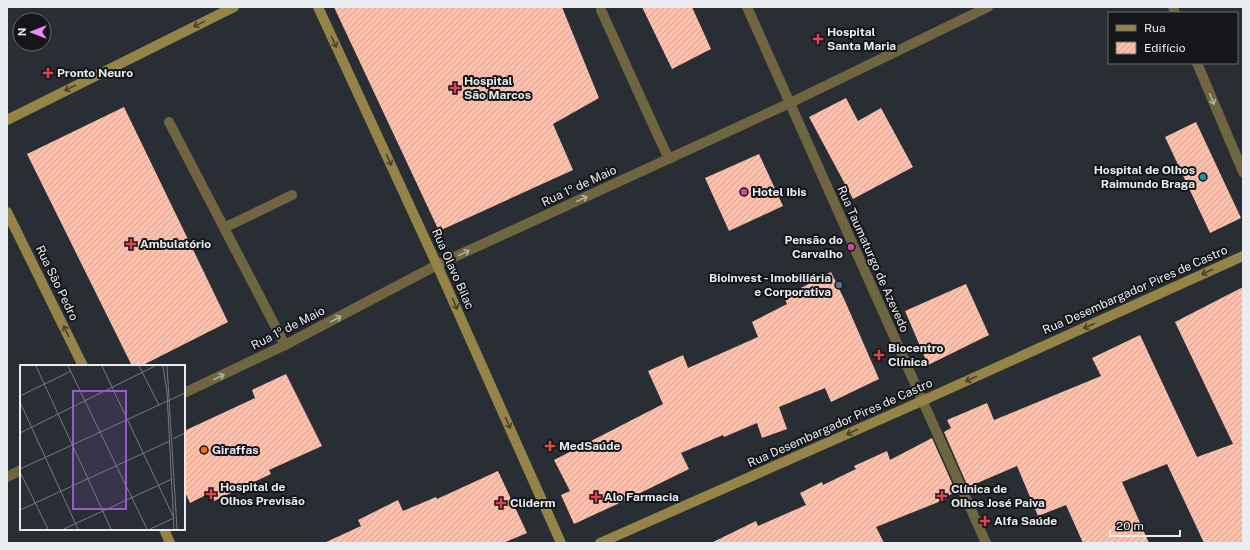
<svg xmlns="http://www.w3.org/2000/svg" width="1250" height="550" viewBox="0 0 1250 550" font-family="'Public Sans',sans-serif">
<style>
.building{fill:url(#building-hatch)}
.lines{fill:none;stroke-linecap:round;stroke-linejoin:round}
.lane{stroke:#706541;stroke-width:10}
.street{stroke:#706541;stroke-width:10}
.secondary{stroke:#958447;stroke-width:10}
.oneway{stroke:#48422b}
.oneway2{stroke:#b3b0a2}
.health-dot{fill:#e0444e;stroke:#141619;stroke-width:1.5}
.culture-dot{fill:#0f9aa8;stroke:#141619;stroke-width:1.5}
.hotel-dot{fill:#d1479c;stroke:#141619;stroke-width:1.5}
.service-dot{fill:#5c6f8a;stroke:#141619;stroke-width:1.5}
.food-dot{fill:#e8710a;stroke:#141619;stroke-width:1.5}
.labels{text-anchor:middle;stroke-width:4;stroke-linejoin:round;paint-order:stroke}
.poi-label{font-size:12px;font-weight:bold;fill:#e9edf1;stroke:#141619;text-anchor:start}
.street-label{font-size:12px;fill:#e9edf1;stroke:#141619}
.inset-road{fill:none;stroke:#767a80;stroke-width:1}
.view{fill:#965ccc;fill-opacity:0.15;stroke:#965ccc;stroke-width:2}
.inset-edge{fill:none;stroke:#e9edf1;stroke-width:2}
</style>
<defs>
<pattern id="building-hatch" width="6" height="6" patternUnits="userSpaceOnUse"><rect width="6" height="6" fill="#fbc1ac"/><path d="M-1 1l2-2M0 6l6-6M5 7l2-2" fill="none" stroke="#cea293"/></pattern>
</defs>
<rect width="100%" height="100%" fill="#292e34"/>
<path class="building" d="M334 7H562L599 98 553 124 573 170 439 231Z
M642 7H692L711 49 672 69Z
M846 98 858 121 881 108 913 167 853 199 809 117Z
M124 107 228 322 141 366H132L27 154Z
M1196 122 1241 218 1210 233 1165 137Z
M759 154 783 206 729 231 705 178Z
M831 272 845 301 879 379 831 402 825 388 779 407 787 429 762 438 757 423 724 437 723 435 681 453 689 469 626 500 574 524 561 495 570 491 554 460 663 404 648 371 683 355 688 368 758 337 752 322 787 304 784 297Z
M966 284 989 335 928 365 905 311Z
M1243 287V543H1204L1167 464 1122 482 1149 543H1083L1066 505 1038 516 1017 466 968 487 944 432 951 428 947 420 987 403 994 420 1101 376 1092 358 1140 335 1197 457 1233 444 1175 322Z
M286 374 322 446 269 470 271 474 214 501 210 493 190 503 184 490V431L255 398 252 390Z
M932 438 956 492 945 497 946 499 876 527 884 543H711L756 521 758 526 806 505 800 493 822 482 823 485 856 469 854 466 887 451 890 460Z
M498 471 527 533 503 543H324L361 526 358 520 398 500 403 511 436 497 437 499Z"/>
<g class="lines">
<path class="lane" d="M601 10 654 127 669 159
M169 122 285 345
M224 228 292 195"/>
<path class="street" d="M747 7 986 543
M1173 7 1175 13
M1197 63 1243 172
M184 393 285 345 437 265 790 103 988 7
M7 477 21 470"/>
<path class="secondary" d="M318 7 437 265 561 543
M7 120 234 7
M7 212 83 366
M164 529 170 543
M600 543 922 401 1243 256"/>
</g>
<defs><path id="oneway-shaft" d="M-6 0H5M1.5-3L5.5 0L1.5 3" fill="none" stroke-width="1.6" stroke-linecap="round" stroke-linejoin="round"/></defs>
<g class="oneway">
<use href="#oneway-shaft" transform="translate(199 24) rotate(154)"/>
<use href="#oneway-shaft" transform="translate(334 42) rotate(65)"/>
<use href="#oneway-shaft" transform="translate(70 88) rotate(154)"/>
<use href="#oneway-shaft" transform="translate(389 160) rotate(65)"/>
<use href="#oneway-shaft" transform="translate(1207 272) rotate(156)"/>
<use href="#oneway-shaft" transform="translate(455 304) rotate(66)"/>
<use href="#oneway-shaft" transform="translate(1089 326) rotate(156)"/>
<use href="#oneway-shaft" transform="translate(66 331) rotate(-116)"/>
<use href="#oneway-shaft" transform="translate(971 379) rotate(156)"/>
<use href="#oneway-shaft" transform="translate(508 423) rotate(66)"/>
<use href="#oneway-shaft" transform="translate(852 432) rotate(156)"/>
</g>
<g class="oneway2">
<use href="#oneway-shaft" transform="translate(1212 99) rotate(67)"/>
<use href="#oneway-shaft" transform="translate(582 199) rotate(-25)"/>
<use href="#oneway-shaft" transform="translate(464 253) rotate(-25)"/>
<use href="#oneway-shaft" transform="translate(336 319) rotate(-28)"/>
<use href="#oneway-shaft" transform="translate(219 377) rotate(-25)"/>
</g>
<g class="health-dot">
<path d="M816 33h4v4h4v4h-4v4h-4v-4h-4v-4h4z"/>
<path d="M46 67h4v4h4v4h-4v4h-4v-4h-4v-4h4z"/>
<path d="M453 82h4v4h4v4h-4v4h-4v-4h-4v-4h4z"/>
<path d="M129 238h4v4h4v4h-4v4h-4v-4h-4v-4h4z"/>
<path d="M877 349h4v4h4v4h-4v4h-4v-4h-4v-4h4z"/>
<path d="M548 440h4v4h4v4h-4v4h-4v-4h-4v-4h4z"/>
<path d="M209 488h4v4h4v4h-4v4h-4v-4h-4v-4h4z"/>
<path d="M940 490h4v4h4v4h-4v4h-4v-4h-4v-4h4z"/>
<path d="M594 491h4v4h4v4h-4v4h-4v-4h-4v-4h4z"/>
<path d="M499 497h4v4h4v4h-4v4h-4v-4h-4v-4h4z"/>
<path d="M983 515h4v4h4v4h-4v4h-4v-4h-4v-4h4z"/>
</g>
<circle class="culture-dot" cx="1203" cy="177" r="4"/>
<g class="hotel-dot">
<circle cx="744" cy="192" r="4"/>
<circle cx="851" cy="247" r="4"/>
</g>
<circle class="service-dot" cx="839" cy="285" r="4"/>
<circle class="food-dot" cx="204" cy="450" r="4"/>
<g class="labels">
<g class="poi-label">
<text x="827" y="36">Hospital<tspan x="827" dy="14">Santa Maria</tspan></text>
<text x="57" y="77">Pronto Neuro</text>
<text x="464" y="85">Hospital<tspan x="464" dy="14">São Marcos</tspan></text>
<text x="1195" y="174" text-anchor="end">Hospital de Olhos<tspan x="1195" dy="14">Raimundo Braga</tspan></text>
<text x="752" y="196">Hotel Ibis</text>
<text x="843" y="244" text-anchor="end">Pensão do<tspan x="843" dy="14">Carvalho</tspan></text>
<text x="140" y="248">Ambulatório</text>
<text x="831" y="282" text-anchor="end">Bioinvest - Imobiliária<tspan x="831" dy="14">e Corporativa</tspan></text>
<text x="888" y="352">Biocentro<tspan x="888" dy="14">Clínica</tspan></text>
<text x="559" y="450">MedSaúde</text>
<text x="212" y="454">Giraffas</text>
<text x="220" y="491">Hospital de<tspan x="220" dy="14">Olhos Previsão</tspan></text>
<text x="951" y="493">Clínica de<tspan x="951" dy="14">Olhos José Paiva</tspan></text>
<text x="604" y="501">Alo Farmacia</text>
<text x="510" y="507">Cliderm</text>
<text x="994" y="525">Alfa Saúde</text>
</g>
<g class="street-label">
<text transform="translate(579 186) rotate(-25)" y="4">Rua 1º de Maio</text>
<text transform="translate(873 259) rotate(66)" y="4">Rua Taumaturgo de Azevedo</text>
<text transform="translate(453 269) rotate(66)" y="4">Rua Olavo Bilac</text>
<text transform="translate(57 283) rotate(64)" y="4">Rua São Pedro</text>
<text transform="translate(1135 290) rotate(-24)" y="4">Rua Desembargador Pires de Castro</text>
<text transform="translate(288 328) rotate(-27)" y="4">Rua 1º de Maio</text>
<text transform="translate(840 423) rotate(-24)" y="4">Rua Desembargador Pires de Castro</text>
</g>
</g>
<g transform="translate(20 365)">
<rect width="165" height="165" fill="#292e34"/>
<path class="inset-road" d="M16 1 91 164M48 1 127 164M82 1 154 153 130 164M119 1 139 40M143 1 147 27 154 164M147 1 157 164M0 31 51 6M0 37 58 164M0 68 135 1M153 74 165 68M0 104 165 28M0 107 28 164M0 145 150 76M44 164 152 114"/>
<path class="view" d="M53 26H106V144H53Z"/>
<rect width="165" height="165" class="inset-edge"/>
</g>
<rect width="1250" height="550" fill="none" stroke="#e9edf1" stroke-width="16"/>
<rect x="1108" y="12" width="130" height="52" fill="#141619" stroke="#696c6f"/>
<rect x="1116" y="25" width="20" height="6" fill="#958447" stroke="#696c6f"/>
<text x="1144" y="32" font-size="12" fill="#e9edf1">Rua</text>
<rect x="1116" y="42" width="20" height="12" fill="url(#building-hatch)" stroke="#696c6f"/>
<text x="1144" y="52" font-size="12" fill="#e9edf1">Edifício</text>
<g transform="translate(32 32) rotate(270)"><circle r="19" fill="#141619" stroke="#696c6f"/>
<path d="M0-3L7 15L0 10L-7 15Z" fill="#ed8cf9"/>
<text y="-6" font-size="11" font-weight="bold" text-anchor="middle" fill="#e9edf1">N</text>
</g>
<path d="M1110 530v6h70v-6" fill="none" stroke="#e9edf1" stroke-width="2"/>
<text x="1116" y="530" font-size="12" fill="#e9edf1" stroke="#141619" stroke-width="3" paint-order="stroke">20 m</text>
</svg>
